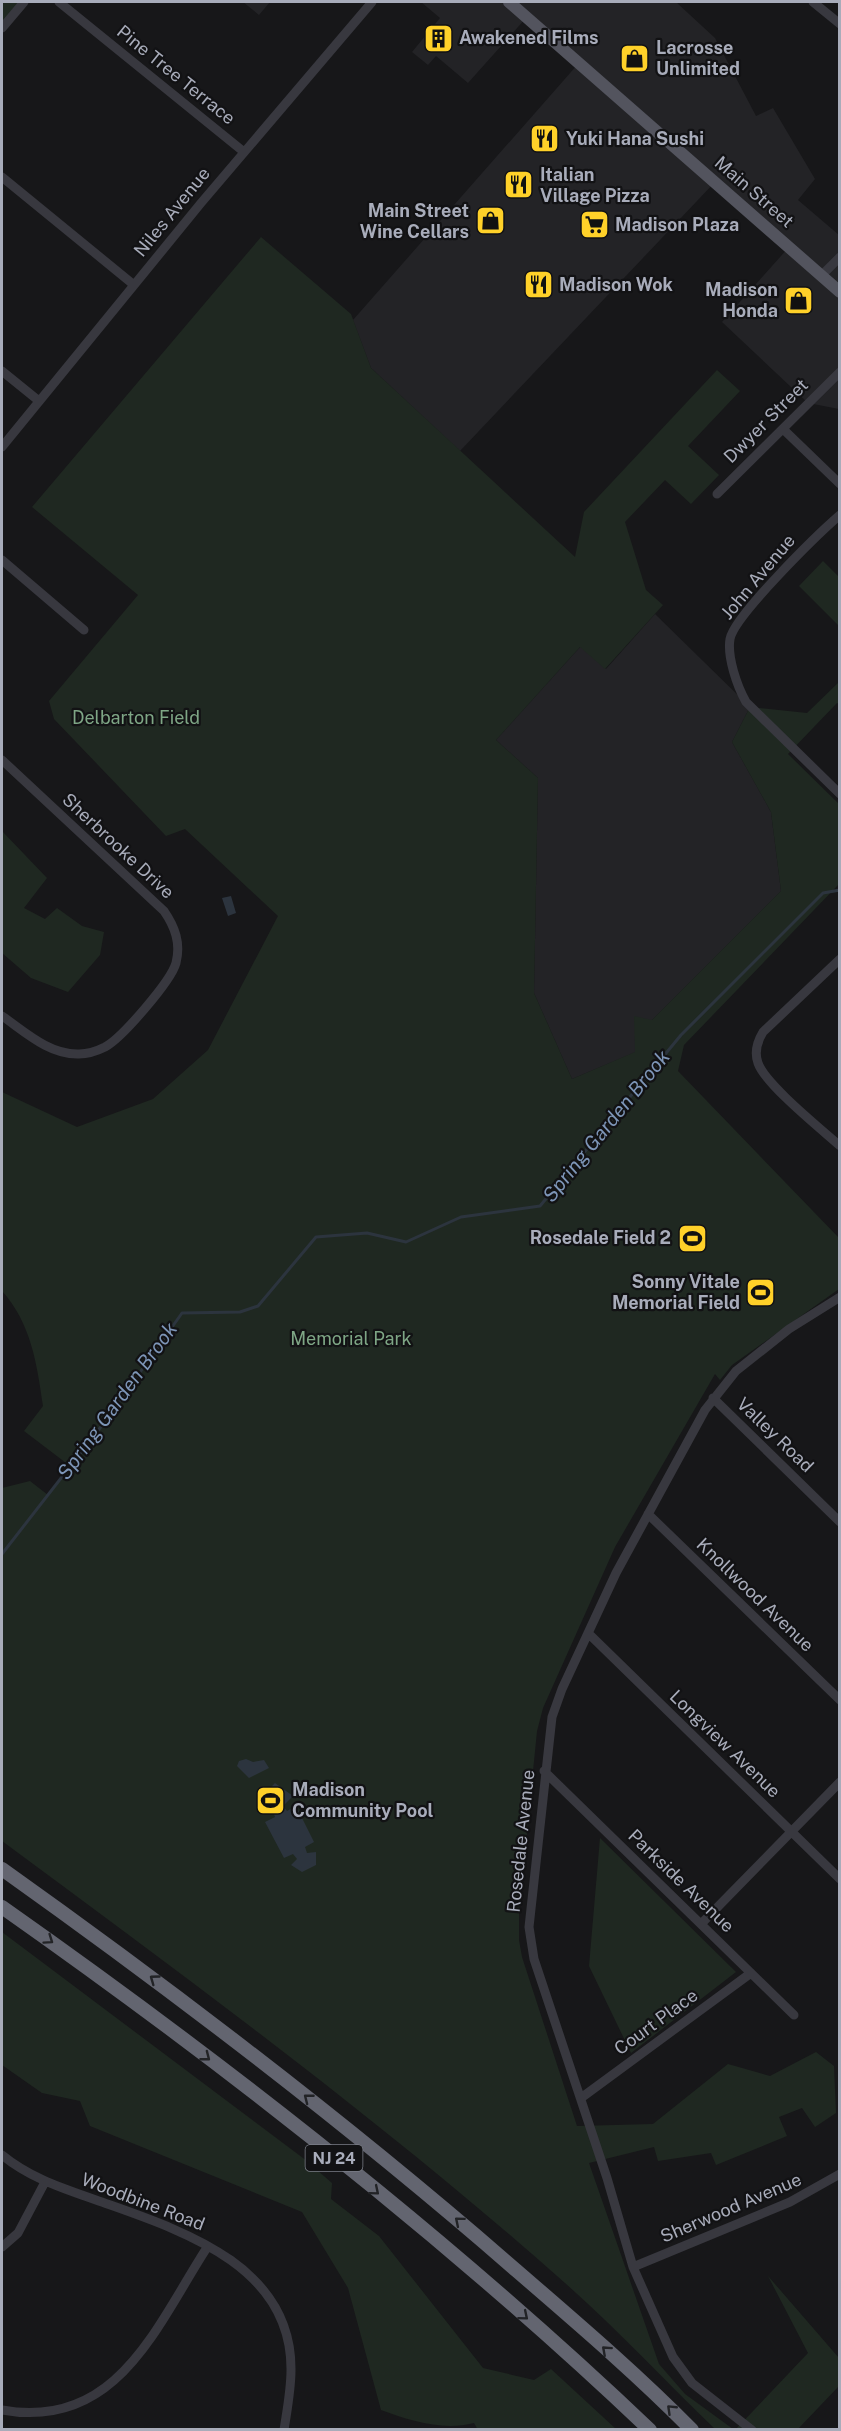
<svg xmlns="http://www.w3.org/2000/svg" width="841" height="2431" viewBox="0 0 841 2431" font-family="'Public Sans',sans-serif">
<style>
.built{fill:#232326}
.green{fill:#1f2821}
.water{fill:#2c343e}
.lines{fill:none;stroke-linecap:round;stroke-linejoin:round}
.stream{stroke:#2c343e;stroke-width:3}
.minor{stroke:#38383f;stroke-width:9}
.major{stroke:#53545e;stroke-width:12}
.highway{stroke:#636570;stroke-width:14}
.oneway{stroke:#222326}
.labels{text-anchor:middle;stroke-width:4.5;stroke-linejoin:round;paint-order:stroke}
.shield{fill:#121214;stroke:#7b7e88;stroke-width:1.5}
.shield-label{font-size:16px;font-weight:bold;fill:#a8acba}
.poi-label{font-size:18px;font-weight:bold;fill:#a8acba;stroke:#121214;text-anchor:start}
.street-label{font-size:18px;fill:#a8acba;stroke:#121214}
.park-label{font-size:18px;fill:#7ea685;stroke:#121214}
.water-label{font-size:20px;font-style:italic;fill:#7d95b7;stroke:#121214}
</style>
<rect width="100%" height="100%" fill="#171719"/>
<path class="built" d="M243 2H270L259 15Z
M421 2H676L715 38 756 116 773 108 815 179 798 200 839 235V409L808 403 722 322 789 247 715 182 460 451 371 368 353 320 578 64 526 18 468 83 436 56 428 65 412 52 440 18Z
M655 614 750 707 732 742 771 812 781 891 652 1020 636 1052 572 1079 534 993 538 778 496 740 581 646 606 669Z"/>
<path class="green" d="M2 2H20L2 24Z
M261 237 351 314 371 368 575 557 584 512 717 370 740 391 688 446 719 475 691 504 665 480 625 522 646 590 663 605 605 669 580 647 496 740 538 778 534 993 572 1079 635 1052 634 1016 652 1020 781 891 771 812 732 742 750 707 807 713 839 682V704L837 703 788 754 839 804V884L684 1045 678 1071 839 1238V1289L732 1365 720 1380 715 1374 615 1547 543 1708 537 1731 519 1912V1940L522 1957 577 2126 653 2124 728 2064 770 2076 816 2052 834 2066 836 2113 815 2127 802 2108 779 2117 787 2136 716 2165 711 2153 658 2161 654 2147 589 2163 659 2364 685 2394 733 2429H715C665 2381 617 2329 565 2283 387 2125 193 1982 2 1841V1488L30 1481 48 1495 70 1466 24 1431 43 1406C37 1364 31 1323 2 1291V1092L77 1127 153 1099 208 1050 278 916 185 829 166 836 54 719 49 701 138 595 32 507Z
M823 561 839 577V626L799 586Z
M2 831 47 878 24 908 45 919 57 908 82 926 104 932 100 955 68 992 31 978 2 953Z
M600 1838 736 1972 631 2053 589 1966Z
M2 1932 303 2158 332 2183 331 2199 379 2236 483 2368 534 2380 551 2369 616 2429 478 2430 474 2423C443 2431 411 2421 381 2410L348 2288 302 2212 90 2126 80 2101 42 2093 2 2065Z
M768 2276 839 2358V2386L798 2429 735 2430 808 2353Z"/>
<path class="water" d="M231 896 236 913 228 916 222 898Z
M246 1759 253 1762 264 1760 269 1768 249 1778 237 1766 239 1761Z
M275 1783 293 1796 283 1806 287 1811 296 1806 314 1842 305 1847 307 1853 316 1852V1865L302 1872 291 1865 297 1859 293 1854 284 1858 265 1822 275 1817 273 1811 261 1813 260 1792 269 1789Z"/>
<g class="lines">
<path class="stream" d="M2 1554 107 1419 182 1313 240 1312 258 1306 316 1237 367 1233 406 1242 461 1217 540 1206 681 1035 823 893 840 890"/>
<path class="minor" d="M59 2 244 152
M813 2 840 24
M2 28 24 2
M2 177 134 285
M822 275 840 257
M2 371 39 401
M783 429 840 484
M2 447 201 203 372 2
M717 494 840 372
M840 515C818 534 734 616 730 639 727 657 737 686 746 702L840 794
M2 560 84 630
M2 760 164 911C175 927 181 943 176 963 171 981 122 1038 105 1047 97 1051 88 1054 79 1054 49 1055 24 1031 2 1016
M840 959 763 1032C757 1042 754 1052 758 1063 765 1084 821 1129 840 1146
M713 1398 840 1522
M648 1514 840 1700
M588 1633 840 1879
M544 1771 794 2015
M701 1924 840 1782
M581 2098 751 1973
M2 2155C30 2178 62 2188 96 2200 177 2229 292 2263 291 2370 291 2390 287 2410 284 2430
M2 2247 18 2233 45 2182
M633 2267 790 2202 840 2174
M2 2410C118 2431 157 2324 208 2246
M752 2430 692 2383 673 2357 633 2267 607 2178 534 1959 529 1927 552 1717 562 1689 616 1573 705 1410 736 1371 789 1329 840 1297"/>
<path class="major" d="M509 2 840 292"/>
<path class="highway" d="M2 1869C179 1995 353 2128 517 2271 576 2322 637 2374 692 2430
M2 1907C228 2066 449 2239 650 2430"/>
</g>
<defs><path id="oneway-chevron" d="M-2-3.5L2.5 0L-2 3.5" fill="none" stroke-width="1.6" stroke-linecap="round" stroke-linejoin="round" transform="scale(1.5)"/></defs>
<g class="oneway">
<use href="#oneway-chevron" transform="translate(49 1940) rotate(35)"/>
<use href="#oneway-chevron" transform="translate(154 1979) rotate(-144)"/>
<use href="#oneway-chevron" transform="translate(206 2057) rotate(38)"/>
<use href="#oneway-chevron" transform="translate(308 2098) rotate(-142)"/>
<use href="#oneway-chevron" transform="translate(375 2191) rotate(40)"/>
<use href="#oneway-chevron" transform="translate(459 2221) rotate(-140)"/>
<use href="#oneway-chevron" transform="translate(524 2316) rotate(40)"/>
<use href="#oneway-chevron" transform="translate(606 2350) rotate(-138)"/>
<use href="#oneway-chevron" transform="translate(671 2409) rotate(-136)"/>
</g>
<defs>
<symbol id="building-square" viewBox="-11 -11 22 22"><rect x="-9" y="-9" width="18" height="18" rx="4" fill="#ffd129" stroke="#121214"/><path d="M-4-6H4V6H1V3H-1V6H-4ZM-2.5-4.3h1.7v1.8h-1.7ZM.8-4.3h1.7v1.8H.8ZM-2.5-1h1.7V.8h-1.7ZM.8-1h1.7V.8H.8Z" fill="#111"/></symbol>
<symbol id="shop-square" viewBox="-11 -11 22 22"><rect x="-9" y="-9" width="18" height="18" rx="4" fill="#ffd129" stroke="#121214"/><path d="M-5-2.5h2.3a2.7 3.5 0 0 1 5.4 0H5L5.5 6h-11ZM-1.5-2.5h3a1.5 2.3 0 0 0-3 0Z" fill="#111"/></symbol>
<symbol id="restaurant-square" viewBox="-11 -11 22 22"><rect x="-9" y="-9" width="18" height="18" rx="4" fill="#ffd129" stroke="#121214"/><path d="M-5-6h1v4h1v-4h1v4h1v-4h1v5L-1.5 .5V6h-2V.5L-5-1ZM5-6V6H3V1.5H1.5Q1.5-4 5-6Z" fill="#111"/></symbol>
<symbol id="supermarket-square" viewBox="-11 -11 22 22"><rect x="-9" y="-9" width="18" height="18" rx="4" fill="#ffd129" stroke="#121214"/><path d="M-6-5.5h2.5l.6 2H6L4.5 2H-2.5L-4.4-4H-6ZM-1.5 3.2a1.3 1.3 0 1 0 .1 0ZM3 3.2a1.3 1.3 0 1 0 .1 0Z" fill="#111"/></symbol>
<symbol id="stadium-square" viewBox="-11 -11 22 22"><rect x="-9" y="-9" width="18" height="18" rx="4" fill="#ffd129" stroke="#121214"/><path d="M0-5a6.5 5 0 1 0 0 10a6.5 5 0 1 0 0-10ZM-3.5-1.8h7v3.6h-7Z" fill="#111"/></symbol>
</defs>
<g fill-rule="evenodd">
<use href="#building-square" x="422" y="22" width="33" height="33"/>
<use href="#shop-square" x="618" y="42" width="33" height="33"/>
<use href="#restaurant-square" x="528" y="122" width="33" height="33"/>
<use href="#restaurant-square" x="502" y="168" width="33" height="33"/>
<use href="#shop-square" x="474" y="204" width="33" height="33"/>
<use href="#supermarket-square" x="578" y="208" width="33" height="33"/>
<use href="#restaurant-square" x="522" y="268" width="33" height="33"/>
<use href="#shop-square" x="782" y="284" width="33" height="33"/>
<use href="#stadium-square" x="676" y="1222" width="33" height="33"/>
<use href="#stadium-square" x="744" y="1276" width="33" height="33"/>
<use href="#stadium-square" x="254" y="1784" width="33" height="33"/>
</g>
<g class="labels">
<rect class="shield" x="305.5" y="2145" width="57" height="26" rx="4.5"/>
<g class="shield-label">
<text x="334" y="2164">NJ 24</text>
</g>
<g class="poi-label">
<text x="459" y="44">Awakened Films</text>
<text x="656" y="54">Lacrosse<tspan x="656" dy="21">Unlimited</tspan></text>
<text x="566" y="145">Yuki Hana Sushi</text>
<text x="540" y="181">Italian<tspan x="540" dy="21">Village Pizza</tspan></text>
<text x="469" y="217" text-anchor="end">Main Street<tspan x="469" dy="21">Wine Cellars</tspan></text>
<text x="615" y="231">Madison Plaza</text>
<text x="559" y="291">Madison Wok</text>
<text x="778" y="296" text-anchor="end">Madison<tspan x="778" dy="21">Honda</tspan></text>
<text x="671" y="1244" text-anchor="end">Rosedale Field 2</text>
<text x="740" y="1288" text-anchor="end">Sonny Vitale<tspan x="740" dy="21">Memorial Field</tspan></text>
<text x="292" y="1796">Madison<tspan x="292" dy="21">Community Pool</tspan></text>
</g>
<g class="street-label">
<text transform="translate(176 75) rotate(39)" y="6">Pine Tree Terrace</text>
<text transform="translate(754 192) rotate(41)" y="6">Main Street</text>
<text transform="translate(172 212) rotate(-51)" y="6">Niles Avenue</text>
<text transform="translate(766 421) rotate(-45)" y="6">Dwyer Street</text>
<text transform="translate(758 577) rotate(-50)" y="6">John Avenue</text>
<text transform="translate(118 846) rotate(43)" y="6">Sherbrooke Drive</text>
<text transform="translate(775 1435) rotate(44)" y="6">Valley Road</text>
<text transform="translate(755 1595) rotate(44)" y="6">Knollwood Avenue</text>
<text transform="translate(725 1744) rotate(44)" y="6">Longview Avenue</text>
<text transform="translate(521 1841) rotate(-84)" y="6">Rosedale Avenue</text>
<text transform="translate(681 1881) rotate(44)" y="6">Parkside Avenue</text>
<text transform="translate(656 2022) rotate(-36)" y="6">Court Place</text>
<text transform="translate(143 2202) rotate(21)" y="6">Woodbine Road</text>
<text transform="translate(731 2208) rotate(-23)" y="6">Sherwood Avenue</text>
</g>
<g class="park-label">
<text x="136" y="724">Delbarton Field</text>
<text x="351" y="1345">Memorial Park</text>
</g>
<g class="water-label">
<text transform="translate(606 1126) rotate(-51)" y="7">Spring Garden Brook</text>
<text transform="translate(117 1401) rotate(-54)" y="7">Spring Garden Brook</text>
</g>
</g>
<rect width="841" height="2431" fill="none" stroke="#a8acba" stroke-width="6"/>
</svg>
